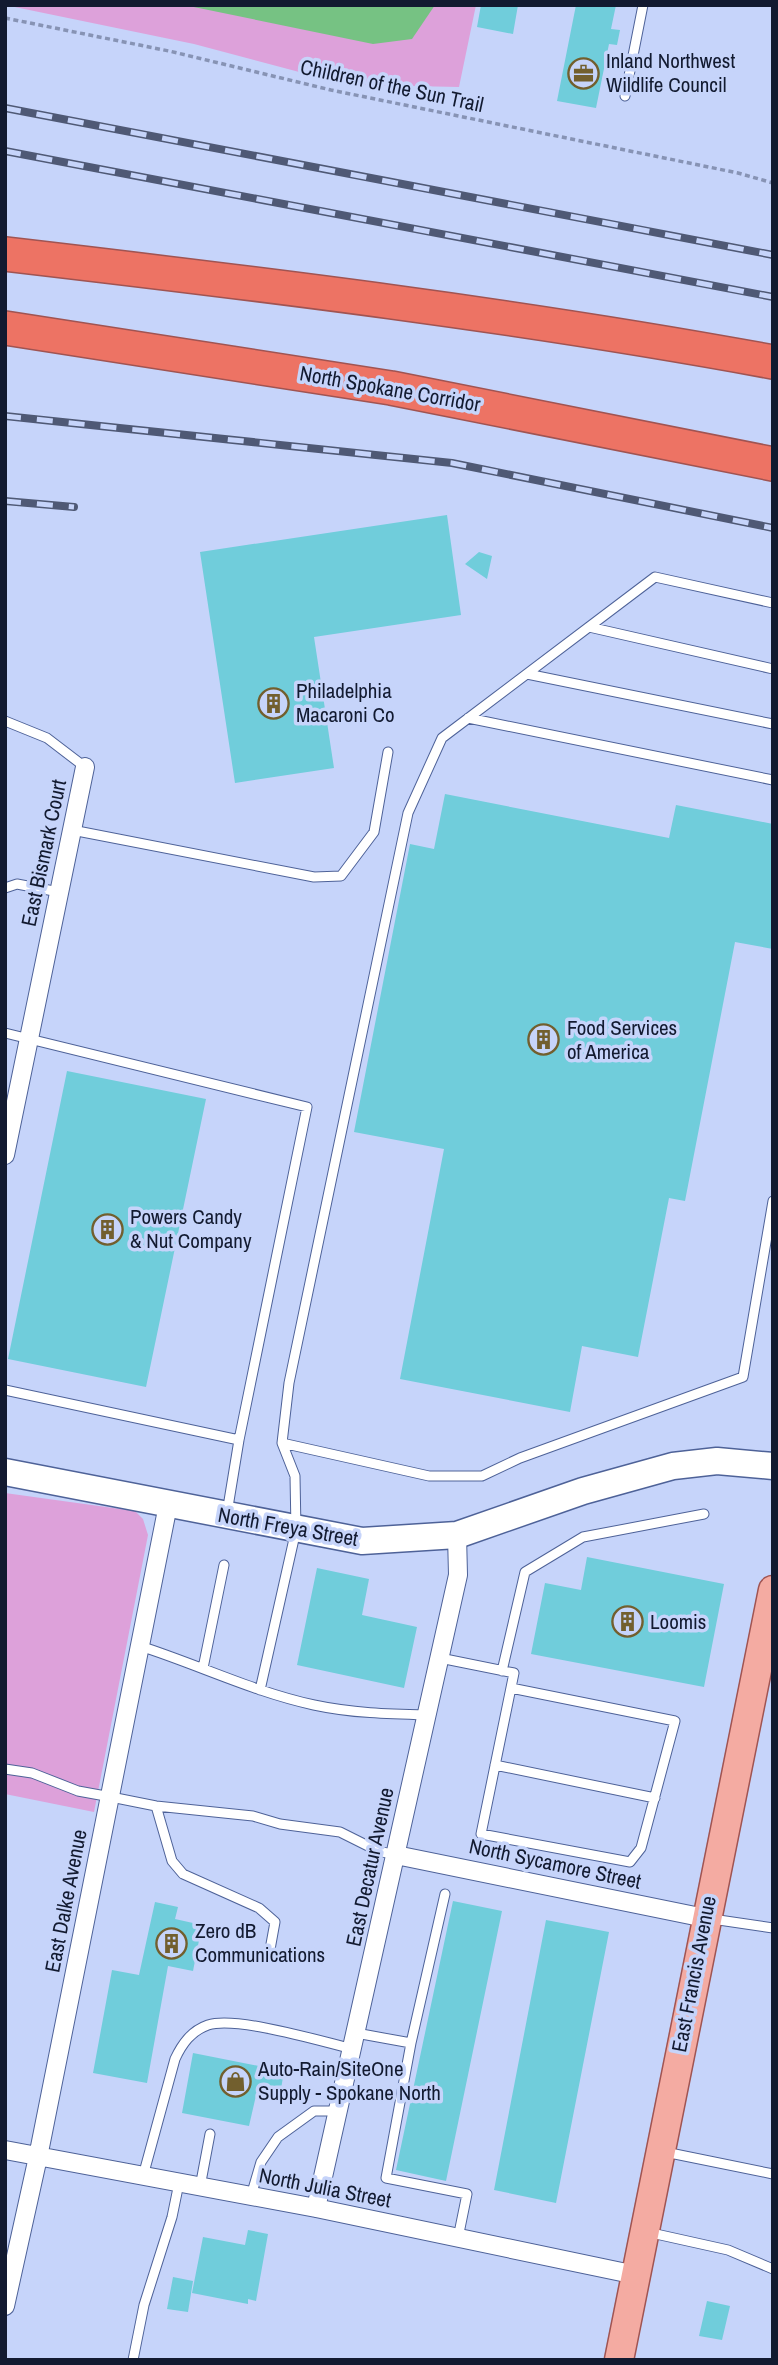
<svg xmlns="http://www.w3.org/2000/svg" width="778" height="2365" viewBox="0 0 778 2365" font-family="'Archivo Narrow',sans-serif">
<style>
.green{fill:#dda1da}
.water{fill:#76c283}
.building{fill:#70cddb}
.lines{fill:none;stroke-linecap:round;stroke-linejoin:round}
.lane-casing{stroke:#4e6298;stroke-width:11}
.street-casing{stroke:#4e6298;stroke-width:20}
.secondary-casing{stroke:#4e6298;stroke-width:29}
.primary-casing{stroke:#a05452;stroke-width:31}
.highway-casing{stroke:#a05452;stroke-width:36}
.path{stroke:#8793b4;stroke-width:3.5;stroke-dasharray:5 3.5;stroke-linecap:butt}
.lane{stroke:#fff;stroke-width:9}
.street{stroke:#fff;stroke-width:18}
.secondary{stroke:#fff;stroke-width:26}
.primary{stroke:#f4aba2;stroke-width:28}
.highway{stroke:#ed7364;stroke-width:33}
.rail-casing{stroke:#4f5975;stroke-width:8}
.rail{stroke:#c6d4fa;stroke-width:5;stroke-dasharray:16;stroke-linecap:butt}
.labels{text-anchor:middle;stroke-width:7;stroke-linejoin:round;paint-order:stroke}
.poi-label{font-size:21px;fill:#121a30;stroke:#c6d4fa;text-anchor:start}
.street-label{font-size:21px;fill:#121a30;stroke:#c6d4fa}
</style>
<rect width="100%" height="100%" fill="#c6d4fa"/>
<path class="green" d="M5 5H476L459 87 362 85 318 77 194 44Z
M5 1493 135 1511 143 1519 148 1535 94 1812 5 1794Z"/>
<path class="water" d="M184 5H435L412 39 373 44Z"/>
<path class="building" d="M481 5H518L513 34 477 27Z
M576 5H616L611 29 620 30 617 45 609 44 596 108 557 101Z
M447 515 461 615 314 637 334 768 235 783 200 552Z
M479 552 492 556 487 579 465 564Z
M445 794 669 838 676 805 773 824V949L735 942 685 1201 669 1198 638 1357 582 1346 570 1412 400 1379 444 1149 354 1132 410 844 434 849Z
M67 1071 206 1099 146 1387 8 1359Z
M587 1557 724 1584 704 1687 531 1654 545 1583 581 1590Z
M317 1568 369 1579 362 1615 417 1627 404 1688 297 1665Z
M453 1901 502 1911 446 2181 396 2170Z
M155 1902 178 1907 175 1919 202 1925 193 1971 168 1966 147 2083 93 2073 112 1970 139 1975Z
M546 1920 609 1932 556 2203 494 2190Z
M193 2053 284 2071 280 2095 257 2091 249 2126 182 2113Z
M248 2230 268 2234 256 2301 248 2299V2304L192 2293 203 2237 245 2245Z
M173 2277 193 2281 188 2312 167 2309Z
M707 2301 730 2306 722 2340 699 2336Z"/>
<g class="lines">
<defs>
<path id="lane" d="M625 96 643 5
M589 627 773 669
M527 674 773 724
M468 718 773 780
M5 721 47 738 85 767
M72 830 314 877 341 876 374 832 388 752
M5 888 17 884 59 892
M5 1033 307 1107 239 1440
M5 1390 239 1440 227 1513
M282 1443 429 1476H482L520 1458 743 1377 773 1201
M140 1646C199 1665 254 1692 314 1705 351 1713 389 1714 427 1715
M440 1658 514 1673 481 1834 630 1862 641 1848 675 1721 511 1688
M203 1668 224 1565
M502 1671 525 1572 583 1537 704 1514
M260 1690 296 1530 295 1476 282 1443 289 1383 408 813 442 738 655 577 773 603
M495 1765 655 1798
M5 1769 32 1773 78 1791 111 1797 156 1806 253 1816 280 1824 340 1832 378 1851 396 1855
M156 1806 172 1861 183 1874 259 1908 275 1922 269 1955
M445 1894 411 2043 386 2178 467 2194 458 2238
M712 1919 773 1928
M356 2033 411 2043
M665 2152 773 2174
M143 2176 175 2059C182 2044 191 2031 208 2025 237 2016 320 2041 353 2049
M200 2187 210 2134
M251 2196 261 2162 278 2137 314 2111H339
M647 2232 728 2250 773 2269
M133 2360 144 2305 172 2217 179 2183"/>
<path id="street" d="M5 1155 85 767
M396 1855 705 1918
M5 2150 316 2208 636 2275
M316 2208 458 1575 457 1535
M5 2306 38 2157 168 1505"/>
<path id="secondary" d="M5 1472 362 1541 457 1535 583 1491 673 1466 717 1461 773 1466"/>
<path id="primary" d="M619 2360 773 1590"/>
<path id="highway" d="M5 254C262 284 518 315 773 362
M5 328 391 388 773 464"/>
</defs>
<use href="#lane" class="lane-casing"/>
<use href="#street" class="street-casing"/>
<use href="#secondary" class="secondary-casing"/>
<use href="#primary" class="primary-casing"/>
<use href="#highway" class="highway-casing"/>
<path class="path" d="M5 18 169 51 331 90 738 173 773 183"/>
<use href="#lane" class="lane"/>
<use href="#street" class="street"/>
<use href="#secondary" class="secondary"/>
<use href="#primary" class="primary"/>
<use href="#highway" class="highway"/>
<defs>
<path id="rail" d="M5 108 773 255
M5 151 773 297
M5 416 452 463 773 528
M5 501 74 507"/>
</defs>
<use href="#rail" class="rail-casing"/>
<use href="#rail" class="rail"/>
</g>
<defs>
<symbol id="office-ring" viewBox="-11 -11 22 22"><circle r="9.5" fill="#c6d4fa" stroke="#725f2e" stroke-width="1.5"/><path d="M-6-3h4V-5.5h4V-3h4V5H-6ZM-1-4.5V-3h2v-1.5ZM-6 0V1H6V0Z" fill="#725f2e"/></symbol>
<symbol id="building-ring" viewBox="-11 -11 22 22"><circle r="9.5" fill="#c6d4fa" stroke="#725f2e" stroke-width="1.5"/><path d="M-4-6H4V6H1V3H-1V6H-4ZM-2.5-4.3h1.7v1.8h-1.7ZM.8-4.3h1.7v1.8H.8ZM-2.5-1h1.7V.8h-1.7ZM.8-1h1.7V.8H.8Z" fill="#725f2e"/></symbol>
<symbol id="shop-ring" viewBox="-11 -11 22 22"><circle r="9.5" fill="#c6d4fa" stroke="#725f2e" stroke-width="1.5"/><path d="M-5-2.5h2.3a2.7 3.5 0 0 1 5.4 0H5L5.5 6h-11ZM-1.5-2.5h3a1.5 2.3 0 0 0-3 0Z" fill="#725f2e"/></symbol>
</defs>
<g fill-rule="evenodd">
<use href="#office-ring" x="566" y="56" width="35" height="35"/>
<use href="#building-ring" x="256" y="686" width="35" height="35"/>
<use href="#building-ring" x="526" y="1022" width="35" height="35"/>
<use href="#building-ring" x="90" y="1212" width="35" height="35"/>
<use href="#building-ring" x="610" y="1604" width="35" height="35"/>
<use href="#building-ring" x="154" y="1926" width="35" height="35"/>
<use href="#shop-ring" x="218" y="2064" width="35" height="35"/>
</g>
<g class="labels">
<g class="poi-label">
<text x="606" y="68">Inland Northwest<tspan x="606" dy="24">Wildlife Council</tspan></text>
<text x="296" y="698">Philadelphia<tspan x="296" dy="24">Macaroni Co</tspan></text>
<text x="567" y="1035">Food Services<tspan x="567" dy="24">of America</tspan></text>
<text x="130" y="1224">Powers Candy<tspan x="130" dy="24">&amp; Nut Company</tspan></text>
<text x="650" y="1629">Loomis</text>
<text x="195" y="1938">Zero dB<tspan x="195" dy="24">Communications</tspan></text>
<text x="258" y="2076">Auto-Rain/SiteOne<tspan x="258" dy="24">Supply - Spokane North</tspan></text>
</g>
<g class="street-label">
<text transform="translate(392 86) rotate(12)" y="7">Children of the Sun Trail</text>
<text transform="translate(390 389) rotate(10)" y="7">North Spokane Corridor</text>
<text transform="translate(44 853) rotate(-78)" y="7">East Bismark Court</text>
<text transform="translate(288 1527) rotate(10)" y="7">North Freya Street</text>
<text transform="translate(555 1864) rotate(12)" y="7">North Sycamore Street</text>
<text transform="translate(370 1867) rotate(-78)" y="7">East Decatur Avenue</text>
<text transform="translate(66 1901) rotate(-79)" y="7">East Dalke Avenue</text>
<text transform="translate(694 1974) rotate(-79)" y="7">East Francis Avenue</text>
<text transform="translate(325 2188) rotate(11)" y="7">North Julia Street</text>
</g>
</g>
<rect width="778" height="2365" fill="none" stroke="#121a30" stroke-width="14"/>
</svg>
